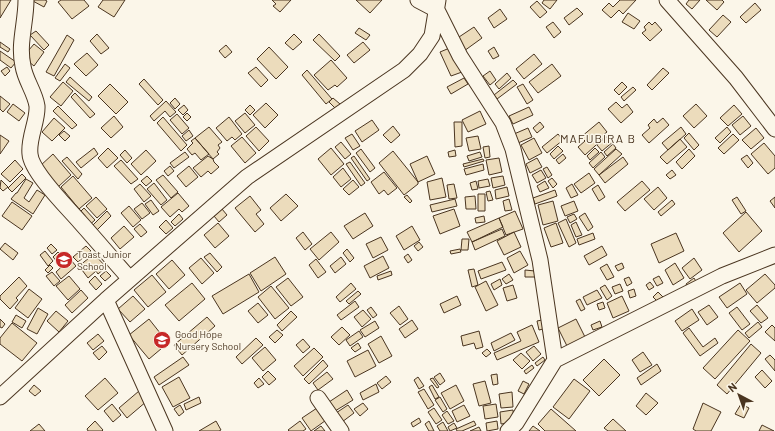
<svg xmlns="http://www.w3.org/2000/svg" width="775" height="431" viewBox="0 0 775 431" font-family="Barlow,sans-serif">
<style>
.building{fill:#ecdcbc;stroke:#4a3520}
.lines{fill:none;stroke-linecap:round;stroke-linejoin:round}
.minor-casing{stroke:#4a3520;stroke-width:17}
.minor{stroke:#fbf6e9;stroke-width:15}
.labels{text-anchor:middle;stroke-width:3;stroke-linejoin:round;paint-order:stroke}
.poi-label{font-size:10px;fill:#4a3520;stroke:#fbf6e9;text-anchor:start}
.quarter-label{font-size:12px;letter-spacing:1px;fill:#4a3520;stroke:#fbf6e9}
</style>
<rect width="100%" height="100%" fill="#fbf6e9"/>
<path class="building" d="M0 0H11L0 18Z
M31 0H45L47 1 44 7Z
M61 0H84L89 6 72 19 58 2Z
M103 0H125L114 17 98 7Z
M272 0H291L280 12 273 6 276 4Z
M356 0H382L370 13Z
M544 0H557L550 9 542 3Z
M620 0H636L623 14 619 10 611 18 602 10 609 3 613 7Z
M689 0H700L692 9 686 4Z
M706 0H722L724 2 717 10Z
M537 1 547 12 540 18 530 7Z
M755 3 761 10 746 23 740 17Z
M577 8 583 14 569 25 564 18Z
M500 9 507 19 494 28 488 18Z
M628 13 640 21 634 29 622 22Z
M723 15 731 22 717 37 709 30Z
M553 22 561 32 554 38 546 27Z
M649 22 652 25 655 22 662 30 650 41 642 33 646 30 644 27Z
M474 27 482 38 464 51 456 39Z
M359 28 370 35 366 40 355 33Z
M36 31 49 45 44 50 30 35Z
M97 34 109 48 101 54 90 41Z
M294 34 302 42 293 50 285 43Z
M319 34 340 56 335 61 313 40Z
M67 35 74 40 54 76 46 72Z
M0 42 10 49 8 52 0 47Z
M363 42 370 50 354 63 347 55Z
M34 44 44 52 34 66 23 57Z
M226 45 232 52 225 58 219 51Z
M269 47 288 67 276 79 257 59Z
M452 47 462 72 451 76 440 52Z
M494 47 499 56 493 59 488 51Z
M0 51 16 62 11 68 0 60Z
M87 53 98 65 86 76 74 64Z
M534 54 542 64 524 79 516 69Z
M331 60 347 78 337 87 335 85 328 90 314 75Z
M65 64 70 68 60 81 55 78Z
M552 64 561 76 538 93 529 82Z
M7 67 10 71 5 76 1 71Z
M256 67 268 80 261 87 248 73Z
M663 68 669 73 652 90 647 85Z
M307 70 332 99 326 104 302 75Z
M490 71 496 80 490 85 483 76Z
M507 73 511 78 499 89 495 84Z
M70 77 92 97 89 101 66 82Z
M464 78 468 84 451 94 447 87Z
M144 79 163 100 158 105 139 84Z
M513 80 517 84 497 99 494 95Z
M63 82 73 91 61 106 50 97Z
M622 82 627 87 619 95 614 90Z
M110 84 128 102 116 114 98 96Z
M523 84 533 100 527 104 517 87Z
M633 87 636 90 624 101 621 97Z
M75 93 95 114 90 118 71 97Z
M0 96 10 104 3 112 0 109Z
M175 98 180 104 175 109 170 103Z
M333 98 340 104 336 109 329 102Z
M166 101 176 112 170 117 165 111 154 121 150 116Z
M616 102 622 108 627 104 633 112 621 123 608 109Z
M266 103 278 115 265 128 253 115Z
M13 104 25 113 19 121 7 112Z
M696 104 707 116 694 128 683 116Z
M184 105 188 110 183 115 178 110Z
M250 105 255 110 250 115 245 110Z
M734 105 742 114 728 126 720 118Z
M58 106 77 125 72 129 53 111Z
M529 107 533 115 513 124 509 116Z
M480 111 486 124 468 132 462 120Z
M187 113 191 117 187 121 183 117Z
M245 113 255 125 245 133 235 121Z
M177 114 189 128 182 134 170 120Z
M114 116 123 127 111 138 101 128Z
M743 116 751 126 740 135 732 125Z
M163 117 187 145 181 151 157 123Z
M229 117 242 134 235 140 232 137 227 141 216 128Z
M54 118 65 128 52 141 42 132Z
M663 118 669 125 649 143 642 135 650 128 648 125 654 119 657 123Z
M372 120 379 130 362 142 355 131Z
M454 122H462V146L455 147Z
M540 122 544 127 537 133 533 128Z
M599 122 607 132 603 135 605 137 585 155 578 147 585 141 581 137Z
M393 126 400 135 391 143 383 135Z
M209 127 222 142 218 145 220 148 217 152 219 154 213 159 195 138Z
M256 127 269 141 259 151 246 136Z
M681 127 686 134 668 150 662 143Z
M727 127 731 132 720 143 715 138Z
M528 128 532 137 518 143 514 134Z
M756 128 764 138 751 149 742 140Z
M189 130 193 136 186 141 182 136Z
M64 131 70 136 65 141 59 135Z
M689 133 699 145 694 150 684 138Z
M352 134 360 146 353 150 345 138Z
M558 134 563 140 547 153 542 147Z
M733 134 739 140 724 154 718 148Z
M0 135 9 141 0 154Z
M609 135 614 141 602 151 597 145Z
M478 136 481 149 469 151 466 138Z
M242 137 256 153 245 163 231 146Z
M195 138 209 154 201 160 195 153 192 155 187 149 193 143 191 141Z
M534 138 542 153 529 160 521 145Z
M680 139 687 147 667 164 660 157Z
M341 142 351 154 345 159 335 147Z
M764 143 775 156V168L768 174 751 154Z
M613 144 616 148 607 156 604 152Z
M489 146 490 157 485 158 483 147Z
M558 146 563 151 554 159 550 154Z
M94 148 98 154 81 168 76 162Z
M108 148 118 158 107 168 98 158Z
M331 148 344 164 331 175 318 159Z
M595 148 599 152 590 160 587 156Z
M361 149 375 168 370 172 356 153Z
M616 149 622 154 599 175 594 169Z
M689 149 695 156 682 169 676 162Z
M125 150 132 158 127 163 120 155Z
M146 150 156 161 141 175 131 164Z
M455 150 456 156 449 157 448 152Z
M393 151 418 182V184L404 195 379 163Z
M185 152 189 157 174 168 170 163Z
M480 152 482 157 469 161 467 156Z
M601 152 605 157 593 168 589 163Z
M53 154 71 175 58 187 40 166Z
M563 154 566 158 559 164 556 160Z
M747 155 753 163 748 168 741 159Z
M208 156 213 159 214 162 219 167 211 174 208 171 201 177 193 168Z
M354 156 370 179 367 181 351 158Z
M427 156 435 174 418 182 410 164Z
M67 157 82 174 78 179 62 161Z
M623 157 628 164 605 183 599 175Z
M499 158 502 172 489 175 486 160Z
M537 158 542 167 530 173 526 164Z
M483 159 484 161 464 167 463 164Z
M15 160 23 169 10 182 1 174Z
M121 160 138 179 131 184 114 166Z
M350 162 365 183 361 186 346 164Z
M483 164 484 170 466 175 464 169Z
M170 166 174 171 168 176 164 171Z
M189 166 198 177 186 187 177 176Z
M547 167 552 175 548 178 543 169Z
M343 168 351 179 341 187 333 177Z
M541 170 546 178 537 183 532 175Z
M672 170 676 175 670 179 666 175Z
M384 172 397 188 388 195 384 190 379 194 371 182Z
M589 173 595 183 581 193 574 184Z
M22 174 26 178 12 192 8 188Z
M163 175 178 192 171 198 156 180Z
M73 176 92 198 79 209 61 187Z
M147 176 152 181 146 186 141 181Z
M503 176 505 185 493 188 491 178Z
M442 178 446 197 430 200 427 182Z
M552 178 557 184 553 188 548 181Z
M26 179 33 183 24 198 29 202 37 190 45 195 33 214 11 199 16 193H17Z
M488 179 490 186 479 188 478 181Z
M1 180 8 187 3 191 0 188Z
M353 180 359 187 349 195 343 189Z
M476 181 478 189 472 190 470 183Z
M545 181 549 188 540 192 537 186Z
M642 181 650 190 625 211 617 202Z
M154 183 167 200 161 205 147 189Z
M140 184 151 196 144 202 134 189Z
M454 184 457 198 449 199 447 185Z
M572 184 578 195 571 198 566 188Z
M598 185 605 197 599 201 592 189Z
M507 187 509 196 496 199 495 190Z
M658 187 667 198 654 210 644 199Z
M555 190 557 196 535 204 533 198Z
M490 191 493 200 488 201 486 192Z
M178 193 189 206 182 212 179 209 170 217 161 207Z
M286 194 298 206 281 221 270 208Z
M478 194H485V211H478Z
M407 195 412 201 410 203 404 197Z
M250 196 261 210 256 214 264 224 255 232 235 208Z
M475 196 476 209H466L465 197Z
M96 197 107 209 97 218 86 206Z
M737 197 746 211 741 214 732 200Z
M775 197V208L770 201Z
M455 199 457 206 432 212 430 205Z
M509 199 512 210 505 211 503 201Z
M151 200 159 211 153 215 145 204Z
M672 200 675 204 661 216 658 212Z
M553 201 558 221 543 225 538 205Z
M574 201 578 211 565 216 561 206Z
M12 202 32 216 22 230 2 216Z
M142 203 150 213 142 219 134 209Z
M129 206 141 220 133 227 121 213Z
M84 208 95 220 87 227 77 215Z
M222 209 227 215 219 222 214 216Z
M454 209 460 226 440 234 433 216Z
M107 211 111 216 93 234 89 229Z
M515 211 523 229 506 235 499 218Z
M746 212 762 231 739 252 723 233Z
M365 213 373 226 353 239 344 226Z
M585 213 593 227 588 231 579 217Z
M179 214 183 219 175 226 171 222Z
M574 214 577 219 570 223 567 217Z
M484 216 485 222 476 223 475 218Z
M499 218 503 227 472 242 467 232Z
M566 219 576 243 569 247 558 223Z
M166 220 173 228 166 234 159 227Z
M576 222 582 235 576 237 571 225Z
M218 223 229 236 215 248 204 235Z
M556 223 563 243 551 247 544 228Z
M140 224 147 232 141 237 134 229Z
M124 226 134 237 120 249 111 238Z
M412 226 420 240 404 250 396 236Z
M502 229 505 236 475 250 472 242Z
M303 232 312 244 305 250 296 238Z
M331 232 339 242 319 260 310 249Z
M514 232 521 247 504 255 497 241Z
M593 233 595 239 579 245 577 239Z
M676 233 684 251 659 263 651 244Z
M381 237 388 250 373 258 366 244Z
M462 239H469L468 250H461Z
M419 242 423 247 418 251 414 246Z
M5 243 18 253 13 260 0 249Z
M51 244 57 250 52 254 47 248Z
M86 246 91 251 78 262 73 257Z
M602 246 607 255 589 265 584 256Z
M347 249 354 258 350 262 343 253Z
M460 249 461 252 451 254 450 251Z
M45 251 53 261 48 266 40 255Z
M520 251 528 265 514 273 507 258Z
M58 252 65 260 60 265 53 257Z
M210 253 222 267 217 272 204 257Z
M94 254 106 267 98 274 96 271 88 278 79 266Z
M408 254 412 260 408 263 404 257Z
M383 256 389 268 370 278 364 266Z
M275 257 286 274 261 291 250 273Z
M341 257 346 264 335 273 330 266Z
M201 258 214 273 202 284 189 268Z
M694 258 702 270 690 279 682 268Z
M70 259 76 266 61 279 56 272Z
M316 259 326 272 318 278 309 265Z
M172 260 185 275 169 289 156 274Z
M502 262 506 270 481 279 478 271Z
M622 263 624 268 618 271 615 266Z
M675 263 684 278 673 285 665 270Z
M607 264 614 277 607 280 600 268Z
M50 265 53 268 48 273 45 270Z
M474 269 478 285 472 287 468 270Z
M525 270 535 271V277H525Z
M106 271 111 276 105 281 100 276Z
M391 271 392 275 378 280 377 276Z
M52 272 60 281 54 286 46 276Z
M249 274 259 292 223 314 212 296Z
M509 274 513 280 506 284 502 279Z
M765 274 775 285V288L757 303 746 290Z
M152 275 166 292 148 307 134 290Z
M69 276 80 289 68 300 56 286Z
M95 276 102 284 96 290 89 282Z
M659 276 663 283 657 286 653 279Z
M19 277 27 286 16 298 18 300 10 309 0 299V296Z
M629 277 632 283 627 286 624 279Z
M288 278 303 297 291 306 276 287Z
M694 278 697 283 689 289 686 284Z
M500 279 502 285 494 290 491 284Z
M486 281 498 305 486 311 475 287Z
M650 282 654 287 649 290 646 285Z
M192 283 205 299 179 321 165 305Z
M351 283 356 289 340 302 336 297Z
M740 283 747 294 727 308 719 297Z
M620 284 623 291 615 294 612 287Z
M513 285 517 298 507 301 503 288Z
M605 285 612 296 607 300 600 288Z
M271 286 289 308 275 319 258 297Z
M29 289 42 299 28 318 15 308Z
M634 289 636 296 630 298 628 291Z
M81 290 88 298 72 313 65 305Z
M597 290 602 298 587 305 583 297Z
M358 291 361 294 349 304 346 301Z
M658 292 663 297 658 302 653 297Z
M133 296 145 309 130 322 118 309Z
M457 296 461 305 444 313 440 304Z
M622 296 629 311 613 318 607 303Z
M580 299 585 309 581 311 576 301Z
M355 301 359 307 341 320 337 315Z
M603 302 605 308 599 310 597 304Z
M258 303 268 315 258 323 248 311Z
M709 305 718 317 707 325 698 312Z
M757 305 768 318 761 323 750 311Z
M399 306 408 319 400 325 390 313Z
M371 307 377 315 373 318 367 310Z
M737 307 750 324 742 330 729 313Z
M38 308 48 314 37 334 27 329Z
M692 309 699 320 682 331 675 321Z
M363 310 371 319 362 327 354 317Z
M56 311 68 321 59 332 47 321Z
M291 311 297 317 282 331 277 325Z
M16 315 26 321 22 328 12 322Z
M207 317 215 326 182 355 174 345Z
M0 319 5 324 2 328 0 327Z
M149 319 168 343 149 359 129 335Z
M576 319 585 337 567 346 558 328Z
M412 320 418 329 405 338 399 329Z
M542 320 543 329 539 330 537 321Z
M375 321 379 328 365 337 360 330Z
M600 321 602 327 593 330 591 325Z
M758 322 762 327 749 338 745 333Z
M12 323 37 343 22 361 0 344V338Z
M532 325 539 342 497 360 494 353 521 341 517 332Z
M772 325 775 328V341L765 332Z
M342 327 350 335 339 345 331 337Z
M689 328 703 347 715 338 718 343 700 356 683 333Z
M277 330 283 335 275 343 269 337Z
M738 330 750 341 715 379 703 368Z
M359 331 363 337 350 346 346 340Z
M479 331 483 347 476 349 474 343 463 346 461 336Z
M511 333 515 340 494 351 491 343Z
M98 334 104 341 93 350 87 343Z
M381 336 392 356 379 363 368 344Z
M256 338 263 345 242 364 236 357Z
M303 339 310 347 303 353 296 345Z
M358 343 361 348 355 352 351 348Z
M751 344 761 353 727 394 717 385Z
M102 346 107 352 99 360 93 353Z
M534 346 541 354 533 361 526 352Z
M265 347 276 360 263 371 252 358Z
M314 348 323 357 303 376 294 366Z
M487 349 491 353 486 357 482 353Z
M368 350 376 366 355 377 347 361Z
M643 352 652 365 640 372 632 360Z
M521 353 530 361 522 369 513 360Z
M770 355 775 360V371L765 359Z
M183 357 189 365 159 385 154 377Z
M543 357 545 360 537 366 535 363Z
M604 359 620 375 599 396 583 380Z
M323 360 328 366 309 384 304 379Z
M657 364 661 371 641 385 637 378Z
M532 365 534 368 526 374 524 371Z
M762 370 772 381 765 388 755 377Z
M268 371 276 379 269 385 262 377Z
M327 372 333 379 318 390 313 383Z
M440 373 445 381 440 385 434 377Z
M497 374 498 384 493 385 491 375Z
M386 376 391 382 382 389 377 383Z
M179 377 190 398 173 407 162 387Z
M418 377 424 386 419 389 414 380Z
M105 378 118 393 98 410 85 396Z
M259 378 264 384 258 388 254 383Z
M433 378 439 387 437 388 430 379Z
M574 379 590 391 569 419 553 407Z
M485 381 491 403 479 406 473 384Z
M523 381 529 384 524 394 518 391Z
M376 384 379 392 363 400 360 393Z
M34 385 41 391 35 396 29 391Z
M432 385 439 397 435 399 429 387Z
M456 385 464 401 450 409 441 393Z
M424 389 434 405 428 409 418 392Z
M347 390 353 400 335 411 329 402Z
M139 391 147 401 127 418 119 408Z
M512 392 513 407 501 408 499 394Z
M646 393 658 403 646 415 636 406Z
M199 397 201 403 186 410 184 404Z
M440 397 447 409 443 412 435 400Z
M363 403 368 409 360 416 354 409Z
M703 403 721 412 711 431H696L693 429Z
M112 404 121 415 113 422 104 411Z
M496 404 498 417 485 419 483 406Z
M741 404 749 408 744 418 735 414Z
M180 405 184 412 179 416 174 409Z
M348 405 354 413 342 422 336 413Z
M464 405 470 416 457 422 452 411Z
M320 406 329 418 311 431 302 418Z
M434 408 442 420 436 424 428 412Z
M551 409 576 431H545L538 424Z
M513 410 514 422 501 424 500 412Z
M447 411 454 421 448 424 442 415Z
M419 418 421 422 413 427 411 423Z
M613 419 626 431H608L604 428Z
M95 421 103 430 102 431H88L87 429Z
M216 421 221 430 219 431H199Z
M300 421 306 429 303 431H289L288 430Z
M429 421 434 431H429L425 424Z
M474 421 476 425 462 431H457L456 429Z
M497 421 498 429 487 431 486 423Z
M443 422 448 431H440L437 426Z
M454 423 457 428 450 431 448 427Z
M39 424 45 431H30Z
M762 425 774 431H759Z
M321 426 325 431H314Z
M533 426 540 431H529Z
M479 427 481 431H470Z"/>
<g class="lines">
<defs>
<path id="minor" d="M26 0C26 23 18 44 23 66 25 80 35 92 37 106 38 121 28 138 30 154 31 172 68 208 80 222 97 241 113 260 130 279
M418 0 437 10 460 56 503 123 513 149 540 260 555 360
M667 0 736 78 775 129
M106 300 165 431
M0 397 106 300 247 177 404 70 420 54 432 36 438 0
M318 398 341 431
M508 431 516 423 555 360 722 276 775 255"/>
</defs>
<use href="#minor" class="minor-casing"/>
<use href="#minor" class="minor"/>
</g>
<defs>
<symbol id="school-disc" viewBox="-11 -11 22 22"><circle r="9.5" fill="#c62828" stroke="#fbf6e9"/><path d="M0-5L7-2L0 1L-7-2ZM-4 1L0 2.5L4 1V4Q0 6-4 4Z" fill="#fff"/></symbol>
</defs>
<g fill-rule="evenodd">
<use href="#school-disc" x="54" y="250" width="20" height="20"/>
<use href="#school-disc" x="152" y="330" width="20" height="20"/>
</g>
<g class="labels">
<g class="poi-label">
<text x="77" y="258">Toast Junior<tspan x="77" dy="12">School</tspan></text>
<text x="175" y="338">Good Hope<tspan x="175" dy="12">Nursery School</tspan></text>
</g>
<g class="quarter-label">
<text x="598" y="143">MAFUBIRA B</text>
</g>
</g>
<g transform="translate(739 395) rotate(319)" stroke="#fbf6e9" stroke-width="3" paint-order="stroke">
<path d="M0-3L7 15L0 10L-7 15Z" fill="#4a3520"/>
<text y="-6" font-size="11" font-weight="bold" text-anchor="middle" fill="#4a3520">N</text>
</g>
</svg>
